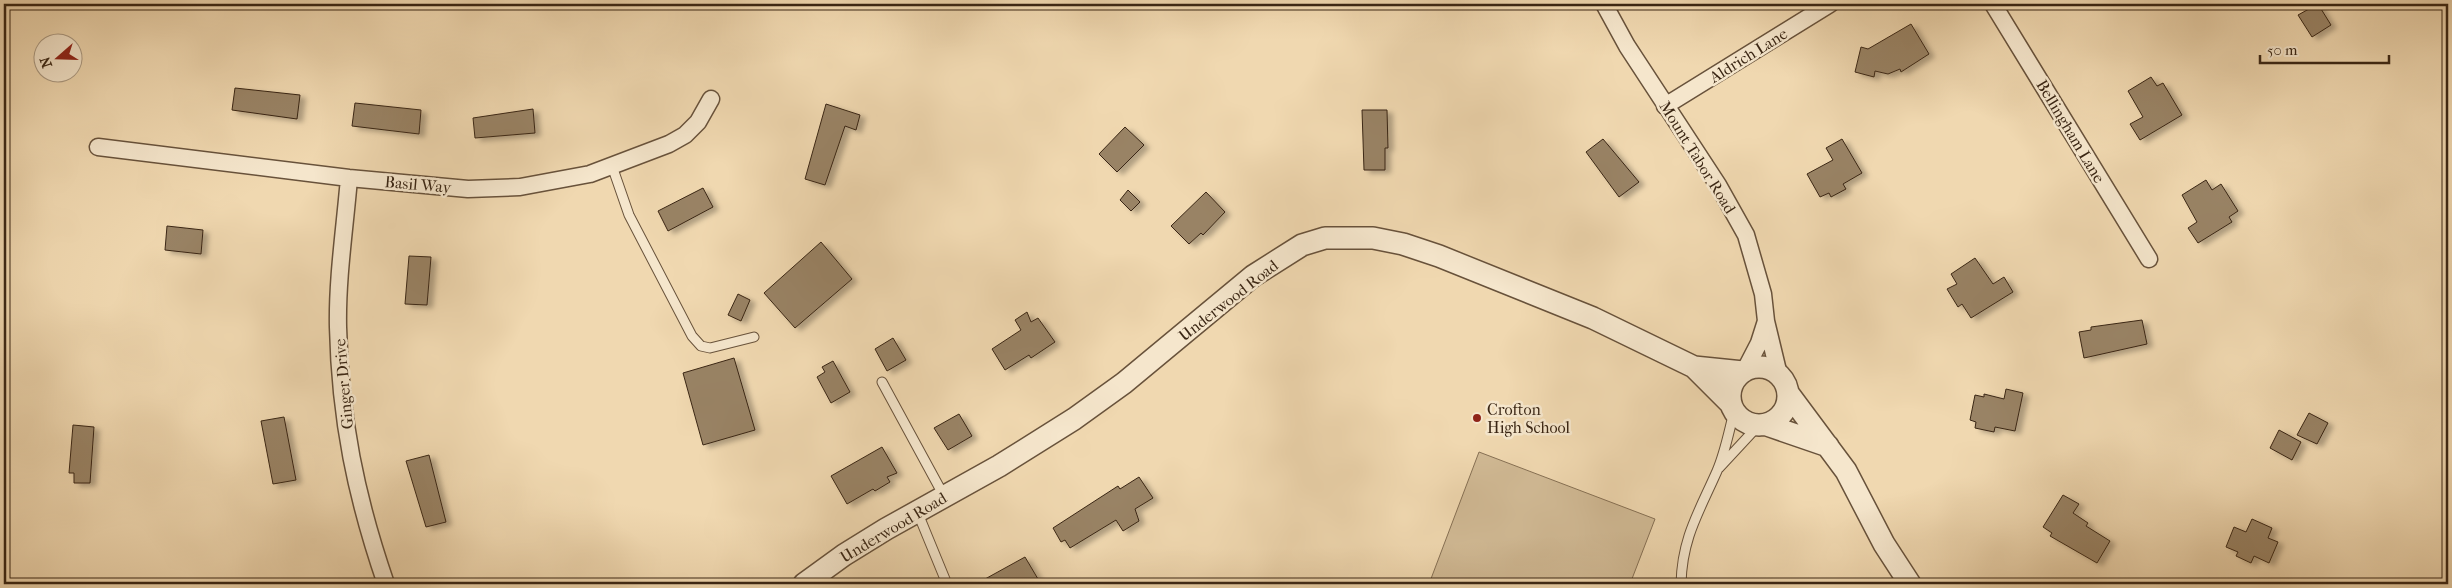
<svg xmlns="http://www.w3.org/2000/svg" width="2452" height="588" viewBox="0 0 2452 588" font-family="'IM FELL French Canon',serif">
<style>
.green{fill:#d1ba95;stroke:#867054}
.building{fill:#998365;stroke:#3a2614;filter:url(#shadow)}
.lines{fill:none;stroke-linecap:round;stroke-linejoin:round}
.service-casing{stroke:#68523b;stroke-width:11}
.minor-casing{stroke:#68523b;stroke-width:19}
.tertiary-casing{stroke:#68523b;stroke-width:24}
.service{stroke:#f5e6cc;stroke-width:9}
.minor{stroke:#f5e6cc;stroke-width:16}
.tertiary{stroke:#f5e6cc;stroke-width:21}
.poi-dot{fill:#8f2418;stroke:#f5e6cc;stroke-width:2}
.labels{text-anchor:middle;stroke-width:5;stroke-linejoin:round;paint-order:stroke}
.street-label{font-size:16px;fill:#3a2614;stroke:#f5e6cc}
.poi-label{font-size:16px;fill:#3a2614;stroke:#f5e6cc;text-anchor:start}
</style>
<defs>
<filter id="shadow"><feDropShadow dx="5.5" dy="3" stdDeviation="2.5" flood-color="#0004"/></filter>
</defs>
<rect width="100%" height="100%" fill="#f0d8b0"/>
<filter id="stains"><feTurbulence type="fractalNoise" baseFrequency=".004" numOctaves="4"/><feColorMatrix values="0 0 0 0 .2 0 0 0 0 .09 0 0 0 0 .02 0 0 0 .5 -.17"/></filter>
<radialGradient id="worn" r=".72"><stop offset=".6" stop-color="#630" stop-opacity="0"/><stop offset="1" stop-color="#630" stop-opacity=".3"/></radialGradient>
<path class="green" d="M1479 452 1655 519 1630 584H1429Z"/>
<path class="building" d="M2318 4 2331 25 2312 37 2298 15Z
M1911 24 1929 54 1901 72 1900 69 1888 74 1875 71 1874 77 1855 72 1861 47 1868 49Z
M2151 77 2157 86 2163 83 2182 115 2140 140 2130 124 2143 117 2128 91Z
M235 88 300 95 297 119 232 110Z
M355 103 421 110 419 134 352 126Z
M826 104 860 115 856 130 845 126 825 185 805 179Z
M533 109 535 133 475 138 473 118Z
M1362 110H1387L1388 148H1385V170H1364Z
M1125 127 1144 145 1117 172 1099 154Z
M1603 139 1639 182 1619 197 1586 152Z
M1842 139 1862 173 1843 184 1846 189 1831 197 1829 193 1820 197 1807 174 1833 160 1826 148Z
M2206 180 2212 190 2221 184 2238 211 2229 217 2232 222 2198 243 2188 228 2197 222 2182 195Z
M703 188 713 207 668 231 658 211Z
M1128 190 1140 202 1131 211 1120 200Z
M1206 192 1225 212 1203 235 1201 233 1189 244 1171 226Z
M167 226 203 230 201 254 165 250Z
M821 242 852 279 795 328 764 293Z
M409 256 431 257 427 305 405 304Z
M1975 258 1993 284 2004 277 2013 292 1971 318 1962 304 1958 307 1947 289 1957 284 1951 274Z
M738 294 750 300 741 321 728 315Z
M1027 312 1031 322 1038 318 1055 342 1031 358 1029 355 1005 370 992 349 1021 330 1015 320Z
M2142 320 2147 344 2084 358 2079 332 2091 330V327Z
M893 338 906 360 887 371 875 349Z
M734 358 755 430 703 445 683 373Z
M833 361 850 392 831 403 817 377 825 372 822 367Z
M2006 389 2023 393 2015 431 1995 427 1994 432 1975 428 1976 422 1970 420 1975 395 1984 397V394L2004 399Z
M2309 413 2328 423 2317 444 2297 435Z
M959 414 972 436 948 450 934 428Z
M284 417 296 480 273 484 261 421Z
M73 425 94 427 90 483H74V473H69Z
M2279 430 2301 442 2292 460 2270 448Z
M882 447 897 473 887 477 890 482 875 491 873 489 847 504 831 476Z
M429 455 446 522 426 527 406 461Z
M1139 477 1153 498 1135 509 1139 521 1123 531 1116 520 1070 548 1065 540 1061 542 1053 528 1118 486 1120 489Z
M2063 495 2079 504 2073 513 2088 523 2086 526 2110 541 2097 563 2050 536 2052 533 2043 527Z
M2252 519 2272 528 2268 538 2278 542 2269 563 2254 556 2251 563 2236 556 2238 552 2226 547 2234 527 2246 532Z
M1025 557 1038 579 1029 584H976Z"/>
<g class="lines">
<defs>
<path id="service" d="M612 166 629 215 692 336 701 346 710 348 754 337
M882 382 944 496
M1719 468 1758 426
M917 511 947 584
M1681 584C1682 538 1699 512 1717 471 1725 453 1729 431 1734 412"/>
<path id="minor" d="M1604 4 1627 46 1718 185 1746 235 1763 294 1766 321
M1993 4 2149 259
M1665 106 1830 4
M98 147 349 178 468 189 520 187 590 174 669 144 685 135 698 122 711 99
M349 178C345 227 337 278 338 327 340 419 356 497 386 584
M1745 370 1759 343 1766 321 1779 375"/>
<path id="tertiary" d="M1730 396a29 29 0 1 1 58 0a29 29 0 1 1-58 0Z
M1694 367 1743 372
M1788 393 1846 471 1884 544 1910 584
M1767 425 1828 446
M804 584 844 555 886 529 999 466 1074 419 1124 383 1253 276 1302 245 1325 238H1373L1403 244 1439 256 1593 318 1694 367 1730 403"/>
</defs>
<use href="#service" class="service-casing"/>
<use href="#minor" class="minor-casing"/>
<use href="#tertiary" class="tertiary-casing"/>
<use href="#service" class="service"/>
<use href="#minor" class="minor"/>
<use href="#tertiary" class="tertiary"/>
</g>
<circle class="poi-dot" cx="1477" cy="418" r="5"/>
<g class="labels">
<g class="street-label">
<text transform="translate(1748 55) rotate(-32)" y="6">Aldrich Lane</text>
<text transform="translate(2071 131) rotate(59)" y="6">Bellingham Lane</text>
<text transform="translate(1698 157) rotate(58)" y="6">Mount Tabor Road</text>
<text transform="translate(418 184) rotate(5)" y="6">Basil Way</text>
<text transform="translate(1228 300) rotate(-38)" y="6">Underwood Road</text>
<text transform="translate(343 384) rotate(-95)" y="6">Ginger Drive</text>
<text transform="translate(893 527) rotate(-31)" y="6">Underwood Road</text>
</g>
<g class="poi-label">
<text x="1487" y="415">Crofton<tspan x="1487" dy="18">High School</tspan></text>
</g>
</g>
<rect width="2452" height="588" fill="none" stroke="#f0d8b0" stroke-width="20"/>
<rect x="5" y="5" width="2442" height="578" fill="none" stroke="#3a2614" stroke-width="2.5"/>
<rect x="10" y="10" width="2432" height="568" fill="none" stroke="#3a2614"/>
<g transform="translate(58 58) rotate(250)"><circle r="24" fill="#f5e6cc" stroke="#aa9982"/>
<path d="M0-4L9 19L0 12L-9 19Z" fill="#8f2418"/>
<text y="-8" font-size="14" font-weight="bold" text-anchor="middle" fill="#3a2614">N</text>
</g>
<path d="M2260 55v8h129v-8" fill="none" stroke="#3a2614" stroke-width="2.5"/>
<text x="2267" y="55" font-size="15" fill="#3a2614" stroke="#f5e6cc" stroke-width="4" paint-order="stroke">50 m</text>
<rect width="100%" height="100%" filter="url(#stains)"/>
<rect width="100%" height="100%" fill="url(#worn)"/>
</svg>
